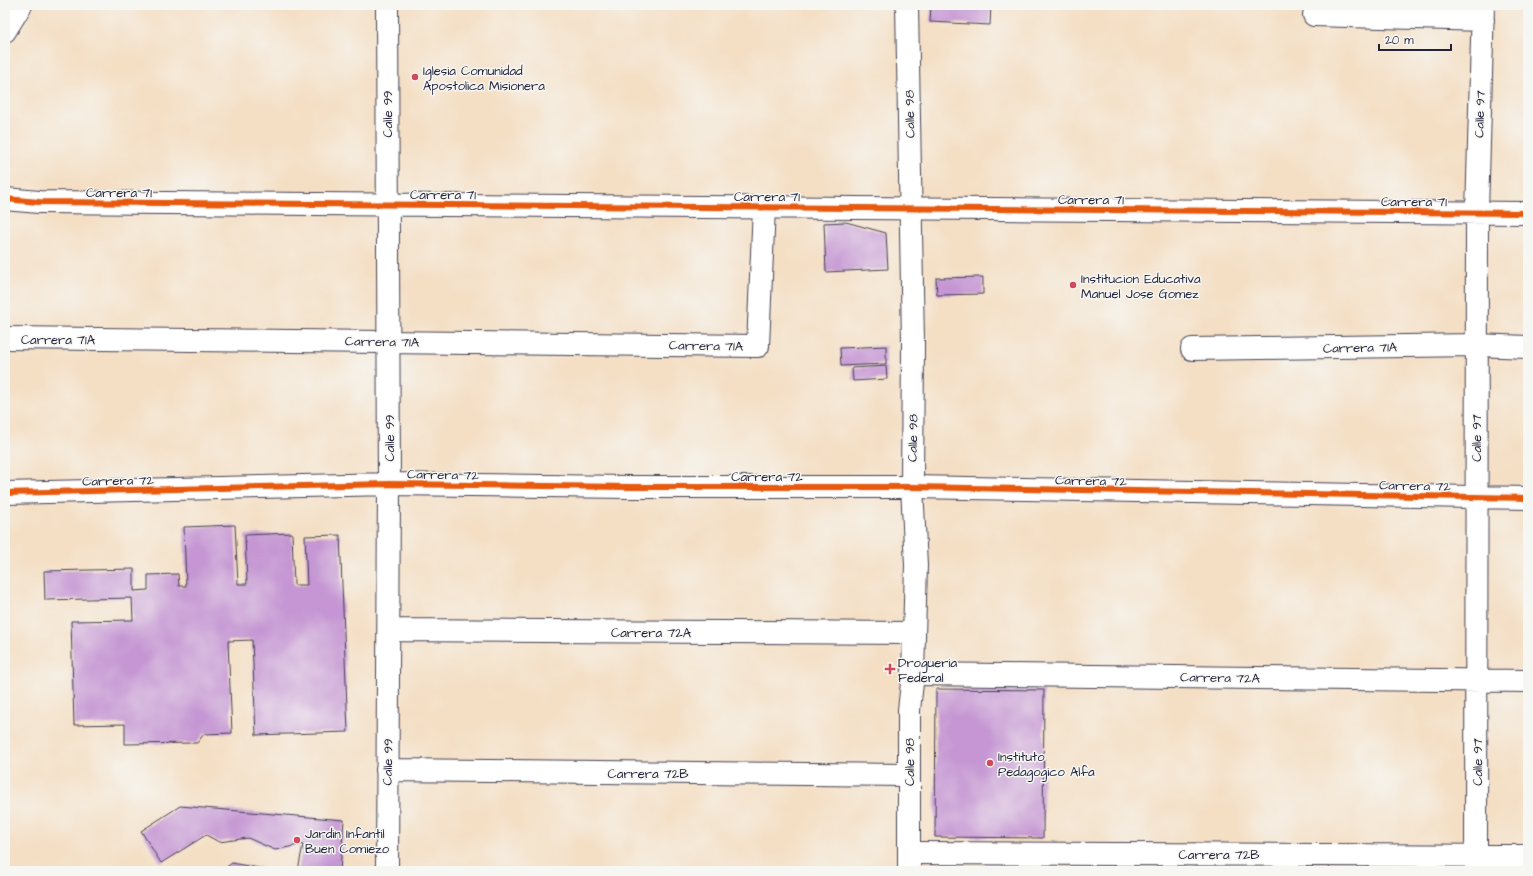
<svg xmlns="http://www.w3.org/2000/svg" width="1533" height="876" viewBox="0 0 1533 876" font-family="'Architects Daughter',sans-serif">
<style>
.building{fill:#c596d3}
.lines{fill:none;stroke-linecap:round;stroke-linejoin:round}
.minor-casing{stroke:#423e50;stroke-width:24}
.tertiary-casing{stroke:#423e50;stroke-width:24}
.minor{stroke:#fff;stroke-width:22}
.tertiary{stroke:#fff;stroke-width:22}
.cycleway-casing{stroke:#f6f6f2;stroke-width:8}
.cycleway{stroke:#e8590c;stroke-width:6}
.poi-dot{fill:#d1495b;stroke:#f6f6f2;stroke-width:1.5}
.labels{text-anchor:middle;stroke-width:3;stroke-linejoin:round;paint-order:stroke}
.poi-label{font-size:13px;fill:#22223b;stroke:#f6f6f2;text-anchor:start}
.street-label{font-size:13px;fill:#22223b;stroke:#f6f6f2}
</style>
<rect width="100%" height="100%" fill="#f6f6f2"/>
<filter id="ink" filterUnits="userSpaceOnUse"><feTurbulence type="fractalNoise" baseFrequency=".025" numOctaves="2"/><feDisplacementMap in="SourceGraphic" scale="8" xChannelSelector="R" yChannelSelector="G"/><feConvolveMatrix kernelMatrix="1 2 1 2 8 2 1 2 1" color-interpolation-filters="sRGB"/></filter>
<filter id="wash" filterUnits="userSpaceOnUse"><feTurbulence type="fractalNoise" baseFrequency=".012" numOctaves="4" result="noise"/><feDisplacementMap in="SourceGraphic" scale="16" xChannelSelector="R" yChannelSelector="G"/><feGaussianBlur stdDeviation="0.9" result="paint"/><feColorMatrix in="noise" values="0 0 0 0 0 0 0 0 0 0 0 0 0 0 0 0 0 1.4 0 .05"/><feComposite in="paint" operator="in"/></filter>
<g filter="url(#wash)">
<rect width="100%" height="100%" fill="#f4dfc5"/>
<g id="blocks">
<path class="building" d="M931 5H991L990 25 930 22Z
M846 222 886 233 888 269 826 272 824 223Z
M983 277V294L937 295 936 278Z
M886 346V364L841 366 840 348Z
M886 366 887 379 853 381 852 368Z
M235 525 238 584H247L245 535 292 533 294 585H307L305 536 340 535 348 732 256 735 252 640 228 641 232 733 204 734 197 743 125 744V724L74 725 71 621 133 620 132 598 45 600 44 571 134 569V591L148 590V575L178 574 179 586H186L184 527Z
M936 689 1044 690 1043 838 935 837Z
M180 806 344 820 340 871H298L303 844 275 850 248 838 219 842 206 835 161 863 141 831Z
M232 863 268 870V871H221Z
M875 868V871H842V870Z"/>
</g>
</g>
<g filter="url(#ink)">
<use href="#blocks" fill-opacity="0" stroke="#423e50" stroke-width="1"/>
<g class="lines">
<defs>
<path id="minor" d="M1314 15 1483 20
M5 31 21 5
M5 199 39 202 1528 213
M5 338 758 346 764 207
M1192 349 1476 345 1528 347
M5 493 389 484 629 487H912L1528 498
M389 630 913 633
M913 674 1528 681
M387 770 908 775
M909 853 1528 856
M387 871 389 484 387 5
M1476 871 1477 212 1483 5"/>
<path id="tertiary" d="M907 5 913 343 912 487 916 565 913 674 909 710V871"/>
</defs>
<use href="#minor" class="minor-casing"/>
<use href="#tertiary" class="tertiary-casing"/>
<use href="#minor" class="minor"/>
<use href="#tertiary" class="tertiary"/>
<defs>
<path id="cycleway" d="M5 199 39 202 1528 213
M5 493 389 484 629 487H912L1528 498"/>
</defs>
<use href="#cycleway" class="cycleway-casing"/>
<use href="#cycleway" class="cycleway"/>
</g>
</g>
<g class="poi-dot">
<circle cx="415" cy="77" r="4"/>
<circle cx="1073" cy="285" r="4"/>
<path d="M888 663h4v4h4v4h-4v4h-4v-4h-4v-4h4z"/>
<circle cx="990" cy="763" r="4"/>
<circle cx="297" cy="840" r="4"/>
</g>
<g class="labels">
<g class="poi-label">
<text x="423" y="75">Iglesia Comunidad<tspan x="423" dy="15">Apostolica Misionera</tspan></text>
<text x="1081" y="283">Institucion Educativa<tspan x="1081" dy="15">Manuel Jose Gomez</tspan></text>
<text x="898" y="667">Drogueria<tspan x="898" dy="15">Federal</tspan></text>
<text x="998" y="761">Instituto<tspan x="998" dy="15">Pedagogico Alfa</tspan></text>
<text x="305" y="838">Jardin Infantil<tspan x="305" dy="15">Buen Comiezo</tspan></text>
</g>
<g class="street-label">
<text transform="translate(387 114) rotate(-90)" y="5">Calle 99</text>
<text transform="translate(909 114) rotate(-91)" y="5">Calle 98</text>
<text transform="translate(1479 114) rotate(-88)" y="5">Calle 97</text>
<text x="119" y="197">Carrera 71</text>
<text x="443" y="199">Carrera 71</text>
<text x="767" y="201">Carrera 71</text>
<text x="1091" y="204">Carrera 71</text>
<text x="1414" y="206">Carrera 71</text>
<text x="58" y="344">Carrera 71A</text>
<text transform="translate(382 341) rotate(1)" y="5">Carrera 71A</text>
<text transform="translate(706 345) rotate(1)" y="5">Carrera 71A</text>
<text transform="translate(1360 347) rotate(-1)" y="5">Carrera 71A</text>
<text transform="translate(389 438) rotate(-90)" y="5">Calle 99</text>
<text transform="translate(912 438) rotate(-89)" y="5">Calle 98</text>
<text transform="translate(1476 438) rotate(-90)" y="5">Calle 97</text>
<text transform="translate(443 474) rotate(1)" y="5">Carrera 72</text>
<text x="767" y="481">Carrera 72</text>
<text transform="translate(118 480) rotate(-1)" y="5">Carrera 72</text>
<text transform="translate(1091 480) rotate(1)" y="5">Carrera 72</text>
<text transform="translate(1415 485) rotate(1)" y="5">Carrera 72</text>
<text x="651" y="637">Carrera 72A</text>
<text transform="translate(1220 677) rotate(1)" y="5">Carrera 72A</text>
<text transform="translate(387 762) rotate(-89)" y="5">Calle 99</text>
<text transform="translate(909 762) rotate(-90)" y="5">Calle 98</text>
<text transform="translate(1477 762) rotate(-90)" y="5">Calle 97</text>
<text x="648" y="778">Carrera 72B</text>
<text x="1219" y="859">Carrera 72B</text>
</g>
</g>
<rect width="1533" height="876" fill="none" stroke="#f6f6f2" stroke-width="20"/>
<path d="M1379 44v6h72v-6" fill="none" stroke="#22223b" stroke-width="2"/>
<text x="1385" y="44" font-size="12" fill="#22223b" stroke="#f6f6f2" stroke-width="3" paint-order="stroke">20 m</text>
</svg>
